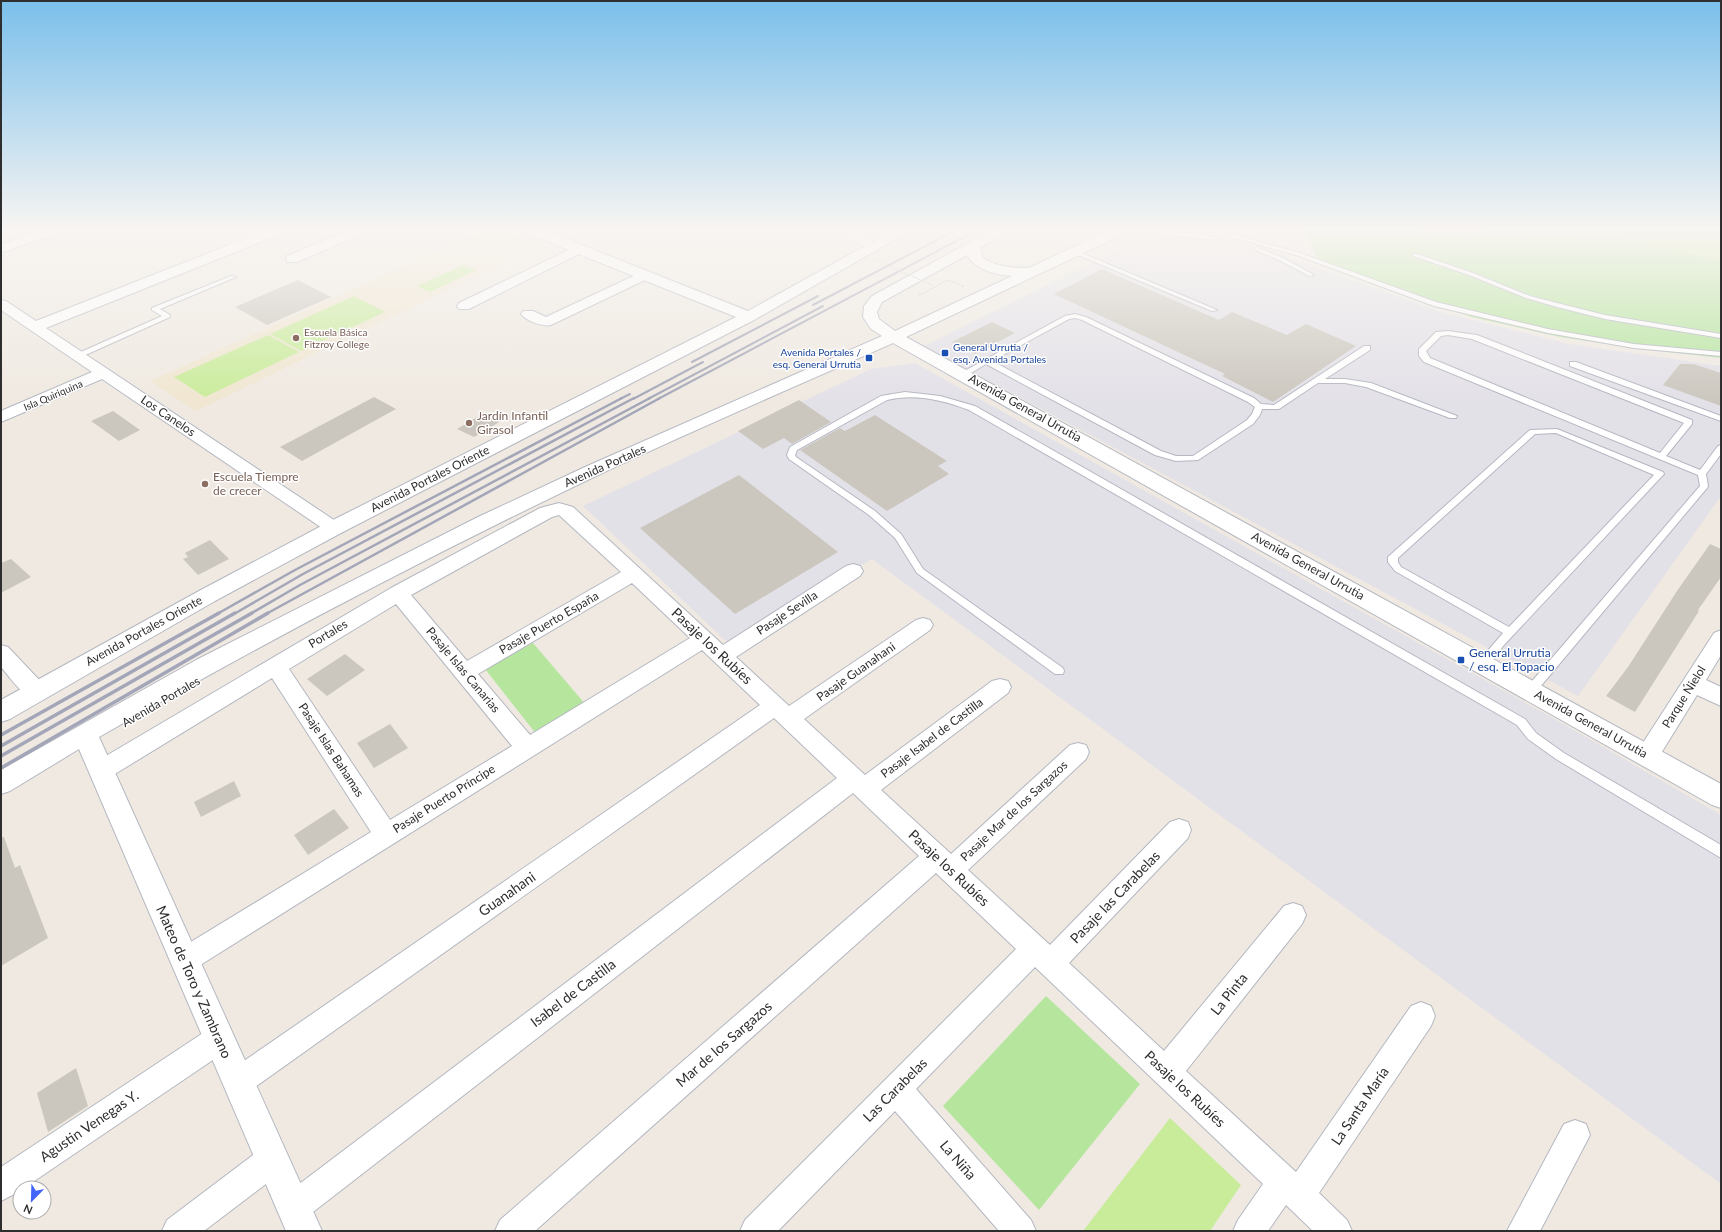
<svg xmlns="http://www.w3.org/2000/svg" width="1722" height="1232" viewBox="0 0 1722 1232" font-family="Lato,sans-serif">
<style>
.industrial{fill:#e3e1e8}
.education{fill:#f0e6d1}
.green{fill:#b6e59e}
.pitch{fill:#c9ec9a}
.building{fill:#cbc7bf}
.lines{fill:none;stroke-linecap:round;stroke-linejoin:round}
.lane-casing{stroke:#b4b7c1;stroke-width:2}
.street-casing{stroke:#b4b7c1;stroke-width:2}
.secondary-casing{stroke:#b4b7c1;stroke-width:2}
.path{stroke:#c9c9c9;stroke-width:1.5;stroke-dasharray:2 1.5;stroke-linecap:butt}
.lane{fill:#fff;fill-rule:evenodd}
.street{fill:#fff;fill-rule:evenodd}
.secondary{fill:#fff;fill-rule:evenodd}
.rail-far2{stroke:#a3a6b8;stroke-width:2}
.rail-far1{stroke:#a3a6b8;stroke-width:2.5}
.rail{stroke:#a3a6b8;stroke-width:3.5}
.path-bridge{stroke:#c9c9c9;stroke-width:1.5;stroke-dasharray:2 1.5;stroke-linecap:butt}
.education-dot{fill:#8d6e63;stroke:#fff;stroke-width:1.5}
.transit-dot{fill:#1a4fb4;stroke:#fff;stroke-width:1.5}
.labels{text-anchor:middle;stroke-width:3;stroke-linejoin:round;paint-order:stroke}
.far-education-label{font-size:10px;fill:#785e54;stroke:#fff;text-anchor:start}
.far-transit-label{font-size:10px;fill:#164399;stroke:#fff;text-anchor:start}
.far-street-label{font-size:10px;fill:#2e2e2e;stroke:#fff}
.street-label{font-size:12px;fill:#2e2e2e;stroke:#fff}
.education-label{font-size:12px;fill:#785e54;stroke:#fff;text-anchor:start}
.transit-label{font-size:12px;fill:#164399;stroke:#fff;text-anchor:start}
.near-street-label{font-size:14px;fill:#2e2e2e;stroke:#fff}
</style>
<rect width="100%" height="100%" fill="#efe9e1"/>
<path class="industrial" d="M1150 230H1193L1208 232 1285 256 1437 311 1570 344 1721 366V496L1578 696 924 346 1110 254Z
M915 363 1560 722 1721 815V1184L872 559 729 644 583 506 871 369Z"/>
<path class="education" d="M484 230H504L540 245 196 411 150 381Z"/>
<path class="green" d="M1303 230H1412L1445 234 1493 230H1557L1618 238 1713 259 1721 260V358L1642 349 1560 337 1471 317 1319 260Z
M533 643 586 705 537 735 485 669Z
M1046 996 1140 1084 1039 1210 943 1106Z"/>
<path class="pitch" d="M1557 230H1721V260L1713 259 1618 238Z
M463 265 476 270 430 292 417 286Z
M354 296 385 312 301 351 270 334Z
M268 335 299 352 205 397 174 377Z
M1170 1118 1241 1185 1210 1231H1083Z"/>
<path class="building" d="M1102 269 1219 320 1232 312 1287 335 1306 324 1356 346 1273 402 1222 376 1225 374 1054 294Z
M298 280 331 297 267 325 235 307Z
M992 322 1015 333 975 354 952 342Z
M1680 364H1694L1721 373V406L1663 385Z
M374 397 396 409 302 461 280 447Z
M799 400 831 422 792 444 784 438 763 449 738 431Z
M113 411 140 430 119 441 91 421Z
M484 413 501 421 474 437 457 429Z
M875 415 947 461 938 466 949 474 887 511 800 450 840 428 845 431Z
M739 475 838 552 735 614 640 528Z
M210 540 229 559 198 575 183 559 188 557 185 553Z
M1710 544 1721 549V577L1698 610 1699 611 1635 712 1606 696 1628 667 1677 591Z
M11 559 31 577 1 593V563Z
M345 654 365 670 327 696 307 679Z
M390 724 408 748 374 768 357 743Z
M234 781 241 796 201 817 194 802Z
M334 809 349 828 308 855 294 835Z
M1 837H4L15 868 20 865 48 938 1 966Z
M76 1068 88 1106 48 1132 37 1093Z"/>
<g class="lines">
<defs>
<path id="lane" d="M1143 230 1199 234 1219 238 1216 240 1163 235Z
M1206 230H1217L1300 253 1436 302 1548 329 1634 344 1721 352V356L1634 348 1548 333 1434 306 1296 255Z
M1257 247 1285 259 1314 275 1309 276 1281 261 1255 250 1254 249Z
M1073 251H1077L1217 310 1212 311 1073 253Z
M1413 254H1417L1473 273 1530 296 1561 304 1605 315 1721 334V338L1605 319 1557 307 1526 298 1469 275 1413 256Z
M231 276 236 277 160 309 170 315V317L81 357H75L74 355 162 316 152 310V308Z
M1075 314 1086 317 1254 398 1261 404 1274 405 1364 346H1370V350L1325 379H1345L1371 383 1457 416 1456 418H1450L1366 387 1345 383H1318L1279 409H1262L1260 415 1253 424 1198 460 1176 461 1155 455 986 364 966 376H960L959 374 1065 316ZM1075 318 1082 320 1248 402 1255 407 1252 414 1247 420 1193 456H1176L1161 451 992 361 1069 319Z
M1448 331 1477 335 1692 420V424L1666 456 1700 470 1718 446 1721 445V454L1706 474 1708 486 1707 488 1535 693H1527L1526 690 1527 687 1700 486 1698 475 1424 362 1419 356V349L1436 332ZM1448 335 1472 339 1684 423 1660 453 1430 358 1426 351 1441 336Z
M1570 362H1576L1721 416V421L1570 366Z
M905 392 940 396 975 406 1525 719 1536 733 1564 753 1721 845V858L1556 759 1528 739 1517 725 969 410C943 400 915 393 887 400L797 450 795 455 796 457 875 511 901 534 923 569 1063 668 1064 671 1063 674H1055L917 573 895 538 869 515 789 459 787 455 790 447 881 396Z
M1557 429 1663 472 1664 474 1504 645 1487 667H1479L1478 664 1479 661 1503 633 1395 571 1388 562V557L1530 430ZM1556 433 1654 475 1509 627 1401 567 1398 562V558L1535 434Z"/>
<path id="street" d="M41 230H60L58 233 1 253V245Z
M267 230H285L283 233 46 328 340 524 343 528 340 532 334 534 328 532 102 379 1 422V411L92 372 1 310V300L6 301 36 321Z
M349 230H367L365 233 297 262H287L286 259 287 256Z
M838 230H854L880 247 878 250H870Z
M579 245 583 246 585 249 583 252 469 309H459L457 306 459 303Z
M644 271 649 272 651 275 649 278 551 325C543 327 526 321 521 314L523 311H533L546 317Z
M559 503 573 507 723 645 846 566 853 564 860 566 863 571 860 576 736 657 789 706 916 620 923 618 930 620 933 625 930 630 804 719 865 775 992 681 1000 679 1008 681 1011 687 1008 693 881 790 951 854 1070 745 1078 743 1086 745 1089 752 1086 759 968 870 1050 945 1170 822 1179 819 1188 822 1191 830 1188 838 1069 963 1164 1051 1284 906 1293 903 1302 906 1306 915 1302 924 1186 1071 1296 1172 1411 1006 1421 1002 1431 1006 1435 1016 1431 1026 1319 1193 1347 1220 1352 1231H1313L1286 1205 1268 1231H1233L1238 1220 1263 1184 1035 967 916 1089 1031 1220 1036 1231H999L895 1111 778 1231H740L745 1220 1016 949 936 873 535 1231H495L500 1220 919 856 853 793 304 1219 293 1224 282 1219 277 1208 282 1197 837 778 774 718 248 1092 238 1097 228 1092 223 1082 228 1072 760 705 702 650 194 969 185 973 176 969 172 960 176 951 371 832 272 678 110 777 102 780 94 777 90 770 94 763 391 588 540 508ZM559 515 621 572 467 661 411 595 552 517ZM632 583 690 638 530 735 478 674ZM396 604 512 746 390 820 289 669Z
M1721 630V655L1706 680 1721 687V706L1697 695 1655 763 1647 765 1639 763 1636 756 1639 749 1714 633Z
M1 645 8 647 44 685 47 691 44 697C25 703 12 679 1 667Z
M219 1025 229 1029 233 1039 229 1049 24 1188H20V1191L1 1201V1167L209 1029Z
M1575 1120 1586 1124 1590 1135 1540 1231H1507L1564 1124Z
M272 1145 283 1149 287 1160 283 1171 204 1231H162L167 1220 261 1149Z"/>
<path id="secondary" d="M524 230H544L748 311 894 230H912L754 320 341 533 215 601 10 719 1 722V700L199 591 327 523 736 317 526 233Z
M992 230H1010L980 248 983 258C997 267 1013 268 1029 268L1109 230H1128L1126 233 906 337 1721 784V808L1712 805 893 343C794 387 694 430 596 476 427 557 261 644 99 737L322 1231H286L79 749 10 791 1 794V770L196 660 478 517 585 467 882 336 871 329 863 317 864 306 872 296ZM967 255C977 271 994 274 1012 276L895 331 879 319 877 312 882 302Z"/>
</defs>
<use href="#lane" class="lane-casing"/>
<use href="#street" class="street-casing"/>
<use href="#secondary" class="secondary-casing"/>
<path class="path" d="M918 294 920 295 948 280 965 287"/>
<use href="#lane" class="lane"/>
<use href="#street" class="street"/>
<use href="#secondary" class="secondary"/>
<path class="rail-far2" d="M813 305 956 230
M692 362 818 296
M620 399 630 394
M633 399 703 362
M648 399 823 306
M658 399 977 230"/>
<path class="rail-far1" d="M217 614 295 570 622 398
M234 614 303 574 634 398
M250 614 300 585 650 398
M266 614 660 398"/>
<path class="rail" d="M1 735 219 613
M1 746 235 613
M1 756 252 613
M1 768 268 613"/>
<path class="path-bridge" d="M873 259 932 285"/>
</g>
<linearGradient id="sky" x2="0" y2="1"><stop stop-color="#7abfeb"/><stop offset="0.57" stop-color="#f8f5f2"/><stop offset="1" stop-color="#f8f5f2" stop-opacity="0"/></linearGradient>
<rect width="1722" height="403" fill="url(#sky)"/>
<g class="education-dot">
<circle cx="296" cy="338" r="4"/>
<circle cx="469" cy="423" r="4"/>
<circle cx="205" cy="484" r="4"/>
</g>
<g class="transit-dot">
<rect x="941" y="349" width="8" height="8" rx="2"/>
<rect x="865" y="354" width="8" height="8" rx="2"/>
<rect x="1457" y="656" width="8" height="8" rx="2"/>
</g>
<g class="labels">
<g class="far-education-label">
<text x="304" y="336">Escuela Básica<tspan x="304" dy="12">Fitzroy College</tspan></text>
</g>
<g class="far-transit-label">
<text x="953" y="351">General Urrutia /<tspan x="953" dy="12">esq. Avenida Portales</tspan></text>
<text x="861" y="356" text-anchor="end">Avenida Portales /<tspan x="861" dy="12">esq. General Urrutia</tspan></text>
</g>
<g class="far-street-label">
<text transform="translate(53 395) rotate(-23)" y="4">Isla Quiriquina</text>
</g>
<g class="street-label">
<text transform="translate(1025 408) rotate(29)" y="4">Avenida General Urrutia</text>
<text transform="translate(168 416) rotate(34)" y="4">Los Canelos</text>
<text transform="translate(605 466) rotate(-24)" y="4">Avenida Portales</text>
<text transform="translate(430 479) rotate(-27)" y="4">Avenida Portales Oriente</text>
<text transform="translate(1308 566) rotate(29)" y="4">Avenida General Urrutia</text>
<text transform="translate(787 613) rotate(-33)" y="4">Pasaje Sevilla</text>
<text transform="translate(549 623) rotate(-30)" y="4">Pasaje Puerto España</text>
<text transform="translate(144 631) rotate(-29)" y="4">Avenida Portales Oriente</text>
<text transform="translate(328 634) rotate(-31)" y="4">Portales</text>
<text transform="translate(463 670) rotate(50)" y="4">Pasaje Islas Canarias</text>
<text transform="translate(856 672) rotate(-35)" y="4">Pasaje Guanahani</text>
<text transform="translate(1684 697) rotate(-58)" y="4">Parque Ńielol</text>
<text transform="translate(161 702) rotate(-30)" y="4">Avenida Portales</text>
<text transform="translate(1591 724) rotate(29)" y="4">Avenida General Urrutia</text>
<text transform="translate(932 738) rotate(-37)" y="4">Pasaje Isabel de Castilla</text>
<text transform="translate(331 750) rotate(57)" y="4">Pasaje Islas Bahamas</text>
<text transform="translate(444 799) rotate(-32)" y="4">Pasaje Puerto Príncipe</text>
<text transform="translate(1014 811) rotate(-43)" y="4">Pasaje Mar de los Sargazos</text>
</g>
<g class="education-label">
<text x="477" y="420">Jardín Infantil<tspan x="477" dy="14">Girasol</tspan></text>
<text x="213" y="481">Escuela Tiempre<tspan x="213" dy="14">de crecer</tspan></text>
</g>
<g class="transit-label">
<text x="1469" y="657">General Urrutia<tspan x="1469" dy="14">/ esq. El Topacio</tspan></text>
</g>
<g class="near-street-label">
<text transform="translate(712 646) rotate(43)" y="5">Pasaje los Rubíes</text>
<text transform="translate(949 868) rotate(43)" y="5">Pasaje los Rubíes</text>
<text transform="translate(507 894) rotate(-35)" y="5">Guanahani</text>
<text transform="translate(1115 897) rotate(-46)" y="5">Pasaje las Carabelas</text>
<text transform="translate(194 982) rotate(66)" y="5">Mateo de Toro y Zambrano</text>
<text transform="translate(573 993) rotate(-37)" y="5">Isabel de Castilla</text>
<text transform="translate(1229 994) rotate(-51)" y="5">La Pinta</text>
<text transform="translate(724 1044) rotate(-41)" y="5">Mar de los Sargazos</text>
<text transform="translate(1185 1089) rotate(43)" y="5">Pasaje los Rubíes</text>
<text transform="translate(895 1090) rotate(-45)" y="5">Las Carabelas</text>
<text transform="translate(1360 1106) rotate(-56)" y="5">La Santa María</text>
<text transform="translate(89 1126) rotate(-34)" y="5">Agustin Venegas Y.</text>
<text transform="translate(958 1160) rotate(49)" y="5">La Niña</text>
</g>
</g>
<rect width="1722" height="1232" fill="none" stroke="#2e2e2e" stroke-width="4"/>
<g transform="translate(32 1200) rotate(203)"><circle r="19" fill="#ffffff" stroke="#ababab"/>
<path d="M0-3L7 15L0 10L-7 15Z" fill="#4264fb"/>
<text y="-6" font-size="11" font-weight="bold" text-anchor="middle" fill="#2e2e2e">N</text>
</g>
</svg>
